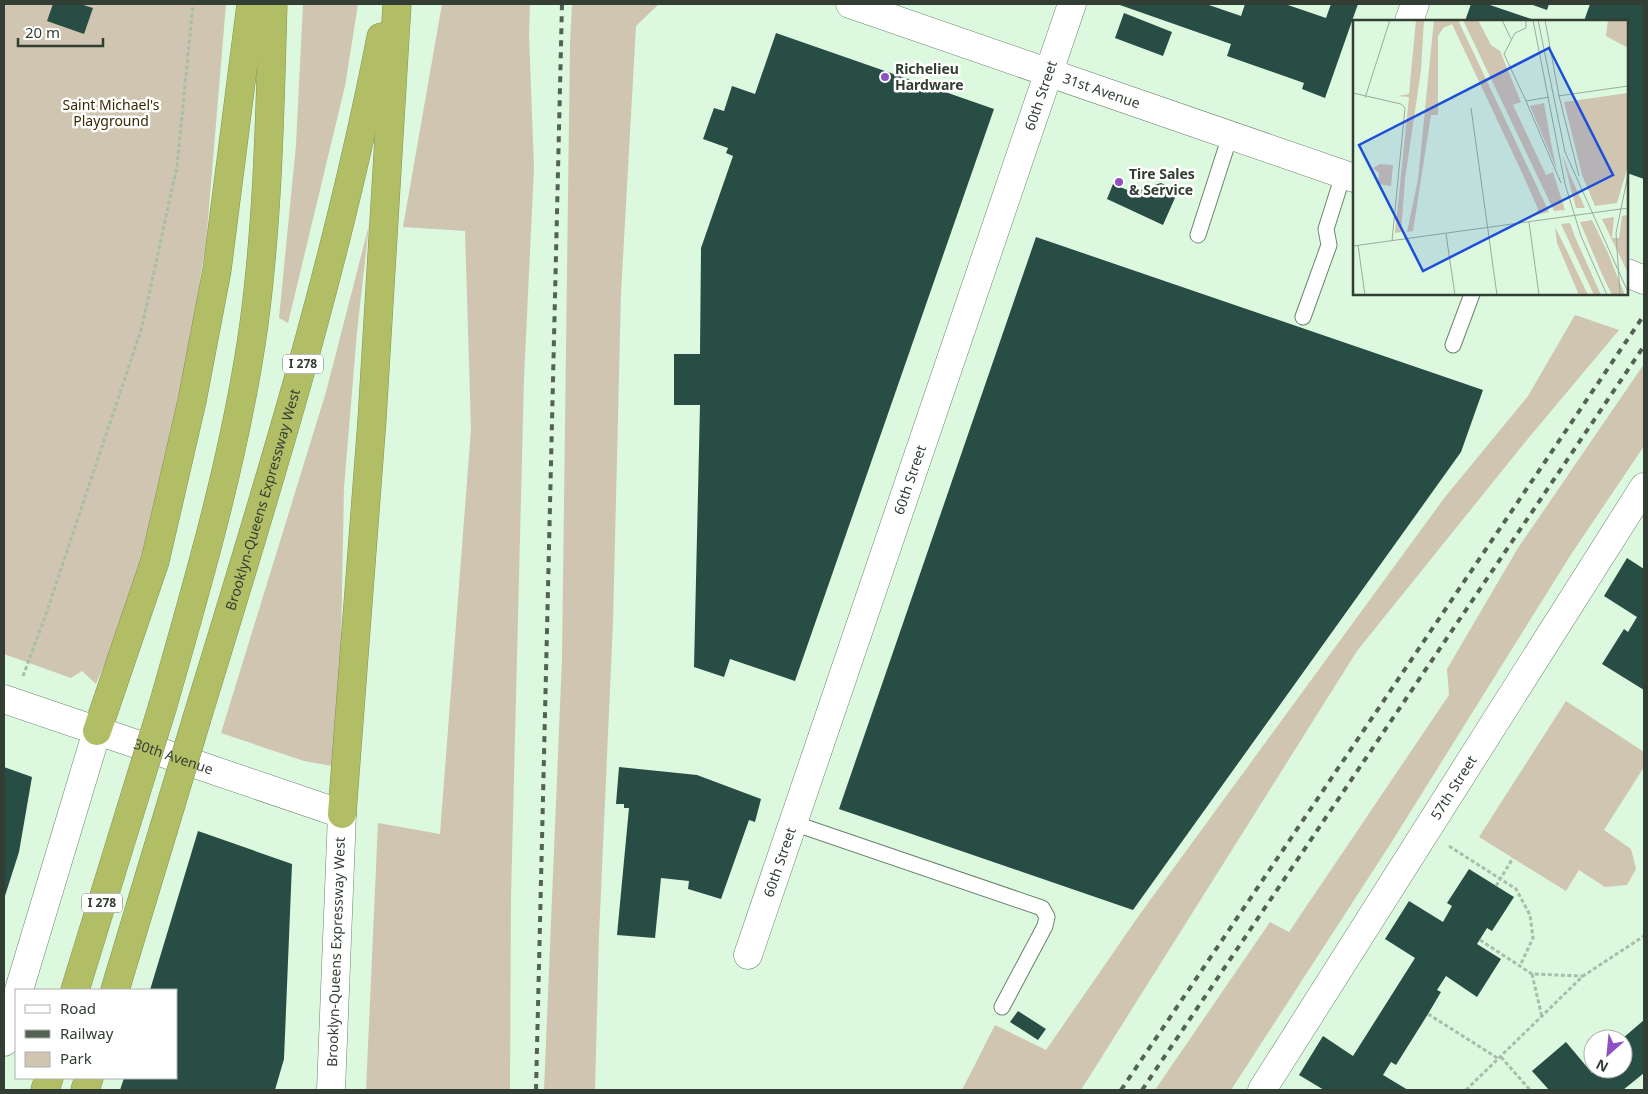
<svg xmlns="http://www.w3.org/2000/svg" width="1648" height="1094" viewBox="0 0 1648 1094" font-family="'Noto Sans',sans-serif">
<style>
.green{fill:#d0c5b1}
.building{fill:#274d45}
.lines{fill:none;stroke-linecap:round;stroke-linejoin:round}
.service-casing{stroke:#6b856d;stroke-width:17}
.minor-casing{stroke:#6b856d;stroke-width:29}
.tertiary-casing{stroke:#6b856d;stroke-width:29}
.motorway-casing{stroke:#859154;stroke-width:29}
.path{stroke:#a7bea9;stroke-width:3;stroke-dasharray:4 2.5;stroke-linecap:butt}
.service{stroke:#fff;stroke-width:15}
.minor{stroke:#fff;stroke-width:28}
.tertiary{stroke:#fff;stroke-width:28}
.motorway{stroke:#b2be65;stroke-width:28}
.rail{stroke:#536254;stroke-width:4;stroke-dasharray:6 6;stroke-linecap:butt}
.motorway-bridge-casing{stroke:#859154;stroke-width:29;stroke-linecap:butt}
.motorway-bridge{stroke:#b2be65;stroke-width:28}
.poi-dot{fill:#8f50c6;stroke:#fff;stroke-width:2}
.labels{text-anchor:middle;stroke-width:5;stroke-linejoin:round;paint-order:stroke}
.shield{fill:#fff;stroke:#707870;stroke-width:1}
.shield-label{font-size:12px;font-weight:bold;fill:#323e33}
.poi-label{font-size:14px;font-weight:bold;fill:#323e33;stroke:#fff;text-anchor:start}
.street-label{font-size:14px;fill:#323e33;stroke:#fff}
.park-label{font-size:14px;fill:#3a2801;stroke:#fff}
.inset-road{fill:none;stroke:#98ae9a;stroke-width:1}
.view{fill:#1d4ed8;fill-opacity:0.15;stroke:#1d4ed8;stroke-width:2.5}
.inset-edge{fill:none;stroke:#323e33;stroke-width:2.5}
</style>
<rect width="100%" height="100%" fill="#dcf8de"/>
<path class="green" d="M4 4H226L206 243 190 342 148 542 113 651 109 654 96 684 82 671 71 678 4 654Z
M303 4H358L345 86 288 323 279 318 296 145Z
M442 4H530L529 35 534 168 524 378 511 897 510 1090H366L378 823 440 834 471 429 465 231 403 227Z
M572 4H659L636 26 621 293 613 622 599 936 595 1090H544L562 658 570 43Z
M369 225 357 332 344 487 339 746 332 766 304 761 221 733 326 392Z
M1575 315 1619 330 1526 441 1357 651 1081 1090H962L995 1025 1046 1050 1140 914 1445 497 1528 396Z
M1644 364V446L1570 556 1391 843 1231 1090H1155L1270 922 1289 932 1449 695 1447 669 1518 548Z
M1566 701 1644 752V767L1604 830 1631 849 1636 869 1627 885 1605 887 1579 870 1566 891 1479 837Z"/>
<path class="building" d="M53 4H80L93 8 84 34 47 21Z
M1117 4H1206L1241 16 1245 4H1285L1326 18 1331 4H1358L1325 98 1302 89 1304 83 1227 56 1231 44Z
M1471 4H1487L1537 21H1465Z
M1530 4H1549L1547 10Z
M1590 4H1644V179L1627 173V21H1584Z
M1124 13 1172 32 1163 56 1115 38Z
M776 33 994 109 795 681 730 659 724 677 694 667 700 405H674V354H700L701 248 733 156 726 153 728 148 703 139 714 108 724 111 732 86 755 94Z
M1161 183 1178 191 1163 225 1107 199 1113 184 1139 195 1141 189Z
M1036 237 1483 390 1461 452 1133 910 839 809Z
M1627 558 1644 569V690L1602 664 1624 629 1628 632 1637 617 1604 596Z
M4 767 32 777 19 852 4 899Z
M619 767 697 775 761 799 755 822 749 820 721 899 688 889 689 881 661 878 655 938 617 935 629 808H624V804H616Z
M198 831 292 864 284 1059 275 1090H120L124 1078H176V990H150Z
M1469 869 1514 897 1492 931 1487 928 1477 944 1501 959 1477 997 1446 976 1437 990 1441 992 1428 1014 1396 1065 1391 1062 1383 1075 1408 1090H1324L1299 1075 1323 1036 1353 1056 1415 958 1385 939 1409 901 1443 922 1452 906 1447 903Z
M1018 1011 1046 1029 1038 1040 1010 1022Z
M1644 1020V1073L1623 1090H1549L1532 1071 1566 1042 1592 1073 1597 1069H1623V1038Z"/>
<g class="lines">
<defs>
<path id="service" d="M1198 235 1230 136
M1303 317 1329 245 1326 229 1343 175
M1453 345 1472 294
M793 823 1042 908 1047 917 1045 926 1002 1007"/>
<g id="minor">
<path id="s1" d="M850 4 1354 178"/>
<path d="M1409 21 1415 4"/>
<path d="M1627 273 1644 280"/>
<path id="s2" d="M748 955 1072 4"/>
<path id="s3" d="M1262 1090 1644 487"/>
</g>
<g id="tertiary">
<path id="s4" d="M4 699 342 814 331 1090"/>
<path d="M19 990 97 731"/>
<path d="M4 1042 16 1000"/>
</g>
<g id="motorway">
<path d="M163 705C199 579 236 453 254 324 268 218 270 111 273 4"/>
<path id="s5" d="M197 718C266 493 336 269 381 37"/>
<path d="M97 731 155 561 192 401 217 270 251 4"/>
<path d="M342 814 372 420 397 4"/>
<path d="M75 990 129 815"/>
<path d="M115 990 163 831"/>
<path d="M45 1090 49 1078"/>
<path d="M85 1090 89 1078"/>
</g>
</defs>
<use href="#service" class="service-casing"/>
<use href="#minor" class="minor-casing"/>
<use href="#tertiary" class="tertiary-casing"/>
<use href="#motorway" class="motorway-casing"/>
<path class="path" d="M23 676 45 617 142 327 177 166 193 4
M1449 846 1516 889 1530 915 1533 938 1520 966
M1496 886 1513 858
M1480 940 1532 974 1583 976
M1532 974 1542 1017
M1428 1014 1499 1059
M1501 1057 1530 1090
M1466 1090 1583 976 1644 936"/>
<use href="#service" class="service"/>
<use href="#minor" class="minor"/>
<use href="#tertiary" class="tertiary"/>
<use href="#motorway" class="motorway"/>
<path class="rail" d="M536 1090 562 4
M1121 1090 1644 315
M1142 1090 1644 346"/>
<defs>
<path id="motorway-bridge" d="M129 815 163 705
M163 831 197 718"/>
</defs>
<use href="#motorway-bridge" class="motorway-bridge-casing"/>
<use href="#motorway-bridge" class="motorway-bridge"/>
</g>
<g class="poi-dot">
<circle cx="885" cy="77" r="5"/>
<circle cx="1119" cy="182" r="5"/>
</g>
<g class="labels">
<g class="shield">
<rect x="283" y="354.5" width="40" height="19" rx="4"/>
<rect x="82" y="893.5" width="40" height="19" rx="4"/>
</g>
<g class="shield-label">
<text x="303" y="368">I 278</text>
<text x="102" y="907">I 278</text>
</g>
<g class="poi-label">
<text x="895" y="74">Richelieu<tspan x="895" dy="16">Hardware</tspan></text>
<text x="1129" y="179">Tire Sales<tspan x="1129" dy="16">&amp; Service</tspan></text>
</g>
<g class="street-label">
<text dy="5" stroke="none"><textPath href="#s1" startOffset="266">31st Avenue</textPath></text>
<text dy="5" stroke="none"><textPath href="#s2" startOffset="908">60th Street</textPath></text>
<text dy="5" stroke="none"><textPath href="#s2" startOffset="502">60th Street</textPath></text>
<text dy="5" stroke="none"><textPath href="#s5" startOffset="228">Brooklyn-Queens Expressway West</textPath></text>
<text dy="5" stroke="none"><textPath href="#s4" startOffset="179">30th Avenue</textPath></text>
<text dy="5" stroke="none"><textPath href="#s3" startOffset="358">57th Street</textPath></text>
<text dy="5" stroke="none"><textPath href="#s2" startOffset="98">60th Street</textPath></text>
<text transform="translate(336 952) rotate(-88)" y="5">Brooklyn-Queens Expressway West</text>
</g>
<g class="park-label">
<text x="111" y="110">Saint Michael's<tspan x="111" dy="16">Playground</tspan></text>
</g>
</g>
<g transform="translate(1353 20)">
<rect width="275" height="275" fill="#dcf8de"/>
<path d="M63 0H71L68 50 52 159 48 212 42 213 56 77 45 76 56 74ZM81 0H105L196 192 183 195 185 189 171 157 99 4 90 8 85 16V95H78L60 211 54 212 65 159ZM110 0H125L138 25 147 31 168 82 160 85 193 155 200 152 212 190 201 191ZM255 0H275V28L253 16ZM275 73V146L264 183 242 186 229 155 211 82ZM191 83 199 128 204 150 177 86ZM209 134 217 155 232 188H223ZM27 144 40 145 38 166 25 164 26 153 20 148ZM274 195 275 229V253L249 199 261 197 259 218H266L269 196ZM239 200 254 231 272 275H259L248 252 227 202ZM217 203 222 217 248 275H241L208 204ZM202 207 214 231 235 275H226L204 223Z" fill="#d0c5b1"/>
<path class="inset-road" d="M149 0 158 19M173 0V8L162 13 151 34 173 81 196 77M180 0 212 164 228 216 254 275M185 0 212 132 275 272M192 0 206 76M0 73 48 84 52 88 39 221M205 76 275 66M206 76 226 156M12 78 37 0M173 81 208 163M118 88 144 275M176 202 186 275M93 214 102 275M5 225 12 275M0 226 275 188M267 275 263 213 275 155"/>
<path class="view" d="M196 28 260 155 70 251 6 125Z"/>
<rect width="275" height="275" class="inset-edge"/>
</g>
<rect width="1648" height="1094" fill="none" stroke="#323e33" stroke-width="10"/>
<rect x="15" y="989" width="162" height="90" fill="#ffffff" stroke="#adb2ad"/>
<rect x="25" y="1005" width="25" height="8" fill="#ffffff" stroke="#adb2ad"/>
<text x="60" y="1014" font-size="15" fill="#323e33">Road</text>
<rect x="25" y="1030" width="25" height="8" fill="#536254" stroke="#adb2ad"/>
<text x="60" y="1039" font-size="15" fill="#323e33">Railway</text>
<rect x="25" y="1052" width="25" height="15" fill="#d0c5b1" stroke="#adb2ad"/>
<text x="60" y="1064" font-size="15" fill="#323e33">Park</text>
<g transform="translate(1608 1054) rotate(207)"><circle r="24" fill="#ffffff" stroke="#adb2ad"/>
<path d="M0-4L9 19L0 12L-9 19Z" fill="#8f50c6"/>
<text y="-8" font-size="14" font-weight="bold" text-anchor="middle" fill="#323e33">N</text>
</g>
<path d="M18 38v8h85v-8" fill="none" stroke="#323e33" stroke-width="2.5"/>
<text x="25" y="38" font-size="15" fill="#323e33" stroke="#ffffff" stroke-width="4" paint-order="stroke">20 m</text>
</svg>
